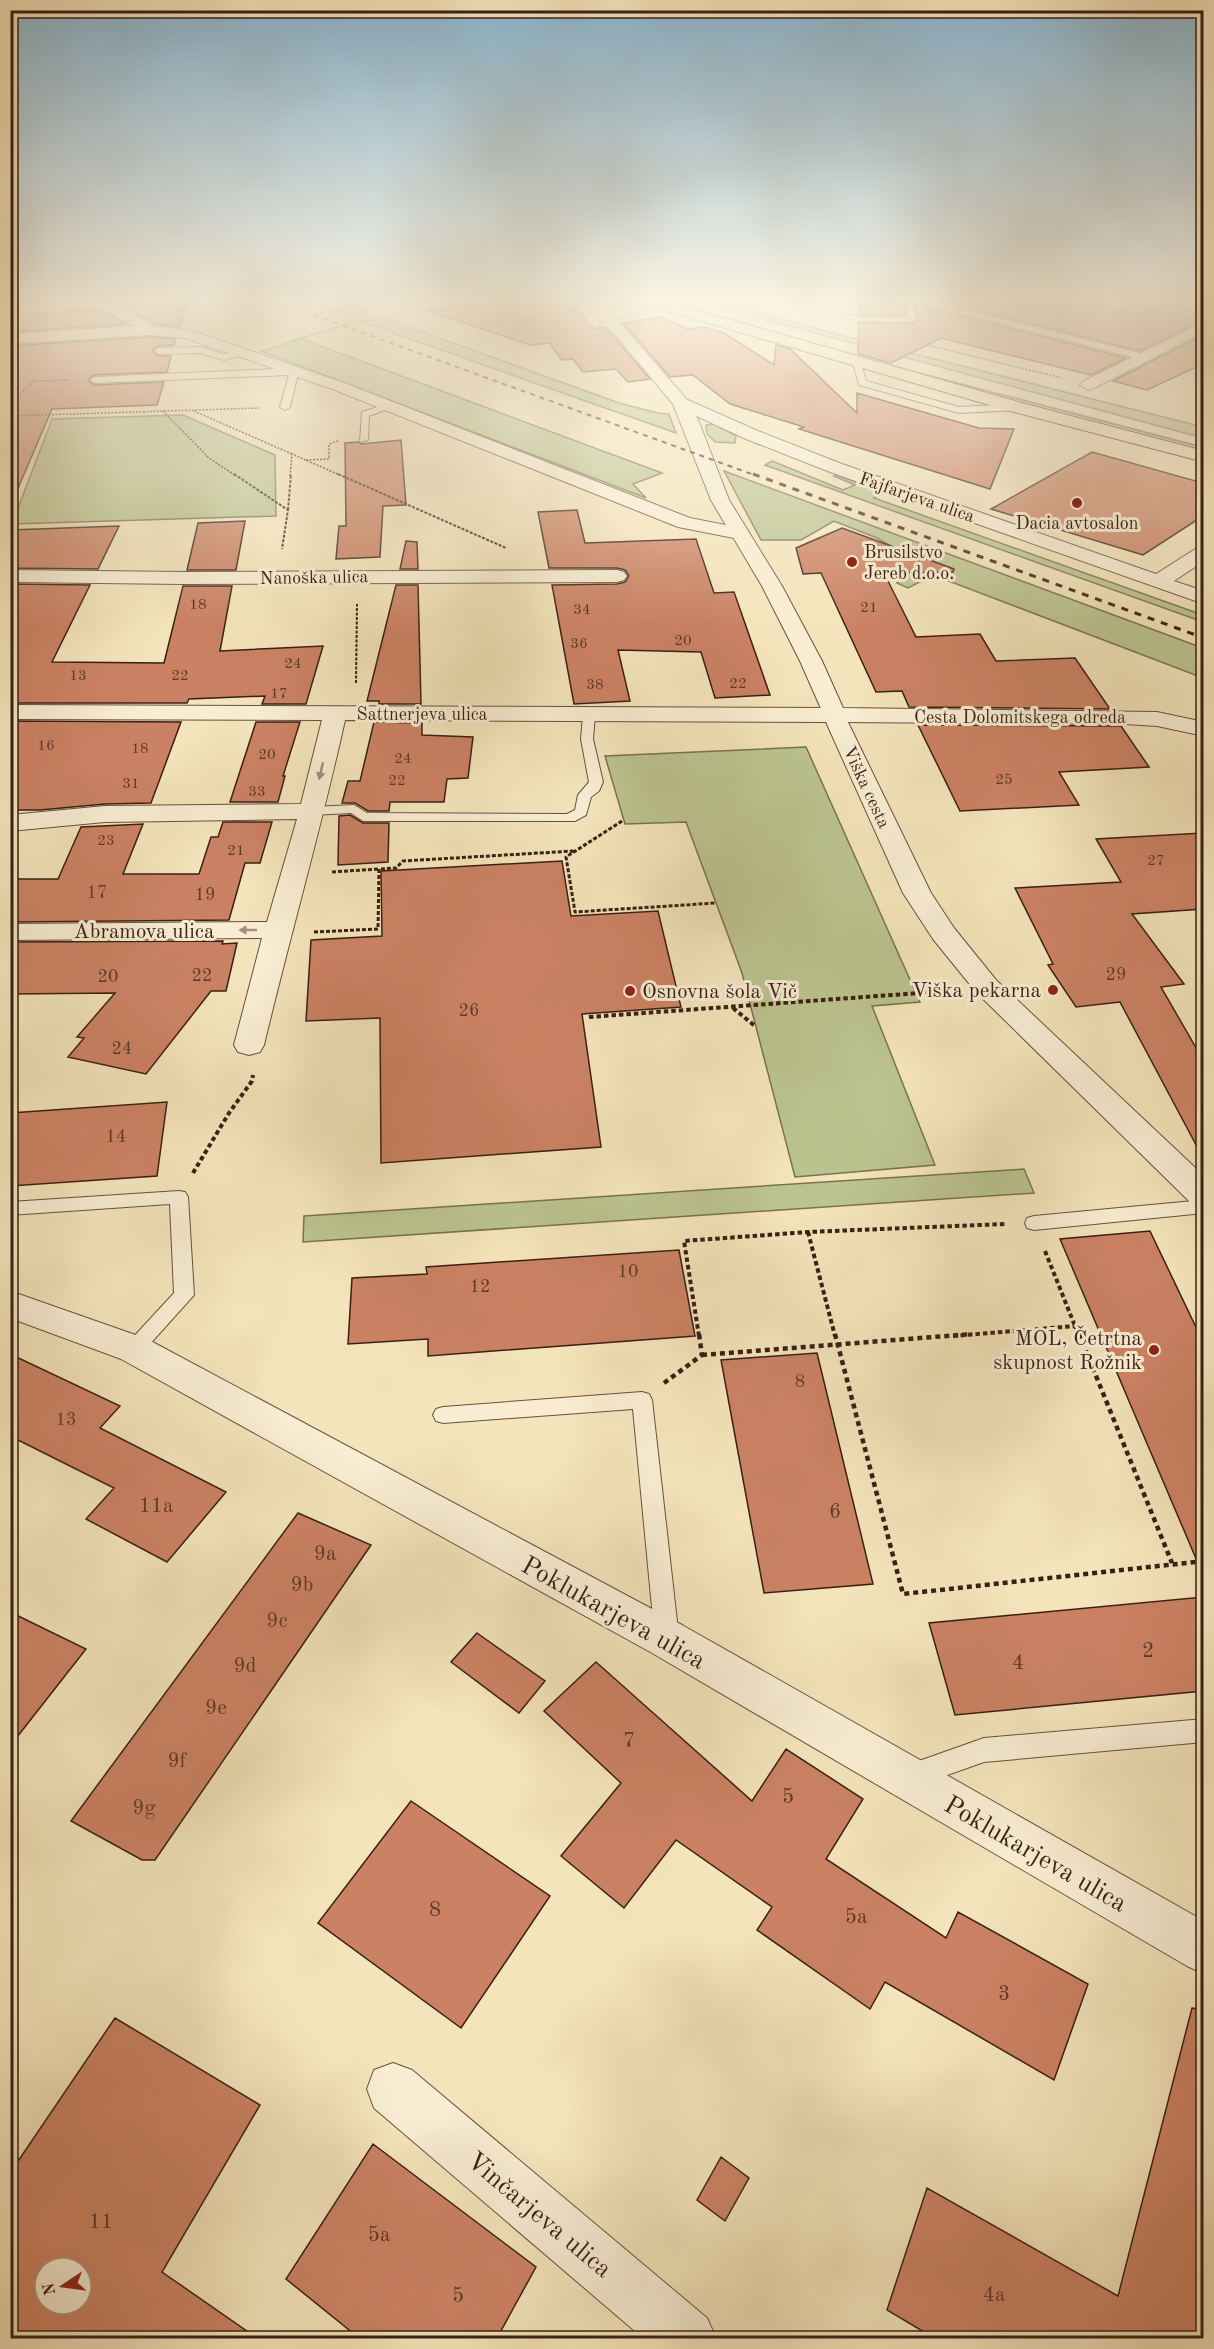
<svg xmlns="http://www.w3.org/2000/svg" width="1214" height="2349" viewBox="0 0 1214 2349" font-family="'Old Standard TT',serif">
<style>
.green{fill:#bbc490;stroke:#7a7252;stroke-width:1.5}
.building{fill:#cb8264;stroke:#391f13;stroke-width:1.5;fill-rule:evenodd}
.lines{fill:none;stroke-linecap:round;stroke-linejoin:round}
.service-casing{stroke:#68503d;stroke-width:2}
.minor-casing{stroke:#68503d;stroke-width:2}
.tertiary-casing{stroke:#68503d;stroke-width:2}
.primary-casing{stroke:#391f13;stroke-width:2}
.path-far4{stroke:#391f13;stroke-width:1.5;stroke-dasharray:2 1.5;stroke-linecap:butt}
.path-far3{stroke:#391f13;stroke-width:2;stroke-dasharray:3 1.5;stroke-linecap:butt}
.path-far2{stroke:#391f13;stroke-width:3;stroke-dasharray:4 2;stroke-linecap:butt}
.path-far1{stroke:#391f13;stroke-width:4;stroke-dasharray:4.5 3;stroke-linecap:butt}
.path{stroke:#391f13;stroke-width:4.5;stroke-dasharray:5 4;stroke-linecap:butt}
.service{fill:#f8edd3;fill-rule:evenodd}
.minor{fill:#f8edd3;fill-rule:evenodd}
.tertiary{fill:#f8edd3;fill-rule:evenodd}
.primary{fill:#f4e4bb;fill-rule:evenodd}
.rail-far1{stroke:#391f13;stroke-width:2;stroke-dasharray:5 5;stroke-linecap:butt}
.rail{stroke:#391f13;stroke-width:3;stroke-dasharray:7 7;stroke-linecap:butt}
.oneway{fill:#a2907d}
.poi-dot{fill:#8f2418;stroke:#f8edd3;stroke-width:2}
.labels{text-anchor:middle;stroke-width:6;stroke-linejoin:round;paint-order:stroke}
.far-number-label{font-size:15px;fill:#5e3827}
.far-street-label{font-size:18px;fill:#391f13;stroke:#f8edd3}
.far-poi-label{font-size:18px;fill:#391f13;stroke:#f8edd3}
.number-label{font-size:18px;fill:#5e3827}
.street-label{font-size:21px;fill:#391f13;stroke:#f8edd3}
.poi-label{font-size:21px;fill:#391f13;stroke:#f8edd3;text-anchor:end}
.near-number-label{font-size:21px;fill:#5e3827}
.near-street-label{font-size:26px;fill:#391f13;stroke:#f8edd3}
</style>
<rect width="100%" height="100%" fill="#f4e4bb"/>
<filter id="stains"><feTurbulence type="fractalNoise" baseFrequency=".00333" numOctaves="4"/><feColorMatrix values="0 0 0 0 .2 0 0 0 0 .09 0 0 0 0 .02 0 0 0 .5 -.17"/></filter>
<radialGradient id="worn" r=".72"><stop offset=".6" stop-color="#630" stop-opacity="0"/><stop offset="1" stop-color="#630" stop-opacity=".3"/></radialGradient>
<path class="green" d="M300 298H339L370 310 349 317Z
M735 306 824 331 1203 427V438L726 309Z
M384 318 619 403 658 413 669 414 676 433 362 322Z
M302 339 662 473 633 484 646 498 261 351Z
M847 354 1203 447V448Z
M183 415 275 455 276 516 12 524 52 419Z
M714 424 736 436 735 443 715 442 707 434 706 425Z
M772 461 843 490 855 485 834 476 837 475 884 493 874 498 1203 615V622L765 465Z
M724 471 1203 648V678L933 575 908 588 897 583 907 572 899 551 877 538 834 521 801 540H761Z
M806 747 920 1002 872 1006 935 1165 795 1177 742 973 686 822 625 824 605 756Z
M1024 1169 1034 1193 303 1242 304 1216Z"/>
<path class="building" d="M526 298H549L550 305 570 303 594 329 603 327 613 336 650 379 628 382 616 369 583 372 573 359 562 360 549 343 531 345 427 311Z
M859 298H904L905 315H859Z
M918 298H1151L1203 314V320L1140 351 932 299 925 302 927 307 1126 358 1091 375 941 338 891 363 858 354 859 323 913 324 918 321 915 302Z
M187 302 180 327 154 324 126 307Z
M99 309 126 324 10 332V316Z
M661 317 687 329 704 327 724 333 774 365 776 345 790 349 857 413V393L979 428 1014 429 990 489 799 429 804 427 730 404 693 375 670 377 623 323Z
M1203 335V364L1147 390 1113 381Z
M149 337 176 339 174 345 158 346 152 351 158 356H171L167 372 94 375 88 380 94 385 164 382 157 405 52 409 10 507V346Z
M401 440 406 505 383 506 380 557 336 559 339 526H346L345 443 358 442 361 444Z
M1092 452 1203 483V516L1143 555 991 509Z
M577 510 585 543 696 539 714 593 734 592 770 695 715 698 701 652 618 650 630 701 574 704 552 585 617 584 625 582 629 576 625 570 617 568H549L538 512Z
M245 521 236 570H187L198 523Z
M119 526 98 569 10 568V530Z
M842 528 954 569 953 572 884 573 916 637 980 634 996 661 1075 658 1110 709 909 707 902 691 876 692 821 573 803 574 796 548Z
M406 541 417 542 418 569H400Z
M10 584 90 585 52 662 164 663 183 586H232L220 651 323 646 306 704H262L265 696 189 699 187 703H10Z
M396 585H418L421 704H379V701H367Z
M10 721 181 722 151 803 105 804 40 810H10Z
M256 722H300L283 776H285L278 802H230Z
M374 722 422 723V735L473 737 468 778 447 779 444 802H390L389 811H368L355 803H342L348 781H360Z
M918 725 1121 726 1149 767 1059 772 1079 805 960 811Z
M350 815 363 823H389L388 862 338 865 339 816Z
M223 822H272L260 863H245L229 920 10 922V879H58L81 827 143 824 123 874H199L211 837H218Z
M1203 833V909L1132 914 1184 984 1161 987 1203 1060V1158L1120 1002 1076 1007 1048 965 1053 964 1015 888 1121 882 1096 839Z
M562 861 571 916 658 911 681 1007 582 1014 601 1147 381 1163 380 1018 306 1021 311 940 382 936 381 871Z
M223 941 222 944 237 943 226 991H211L146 1074 68 1057 84 1038 77 1037 115 993 10 994V942Z
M167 1102 157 1176 10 1186V1113Z
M1150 1231 1203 1342V1575L1060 1239Z
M679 1250 695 1336 428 1356V1339L348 1344 352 1278 427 1274 426 1267Z
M817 1353 873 1584 764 1593 721 1360Z
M10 1354 120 1406 100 1428 226 1492 167 1562 86 1519 114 1488 10 1436Z
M298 1513 371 1545 155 1860H142L71 1821Z
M1203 1597V1691L955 1715 929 1623Z
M10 1612 86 1649 10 1746Z
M477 1633 545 1681 519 1713 451 1662Z
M596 1662 752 1801 786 1749 863 1799 826 1859 946 1938 958 1912 1088 1984 1054 2080 885 1982 870 2009 757 1930 772 1907 676 1840 624 1908 561 1856 621 1783 544 1711Z
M411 1801 550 1896 461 2028 318 1923Z
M1192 2008 1203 2010V2338H934L887 2310 927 2188 1118 2296Z
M115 2018 260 2105 162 2272 257 2338H10V2173ZM45 2268H81V2304H45Z
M373 2144 536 2267 497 2338H359L286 2279Z
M721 2157 749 2178 725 2221 697 2200Z"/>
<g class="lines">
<defs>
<path id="service" d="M492 298H524L406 311 402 309 406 307Z
M765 298H780L858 317H908L905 300 916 298 913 301 916 320 912 322 858 321Z
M931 301 1147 355 1148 357 1144 360 928 305 927 303Z
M201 347 224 354 246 350 250 353 224 360 200 353 158 354 154 351 158 348Z
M857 359 861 362 866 381 959 407 1016 404 1021 407 1016 410 959 413 859 385 853 362Z
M298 368 302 371 298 374 290 407 285 410 280 407 289 375 94 383 90 380 94 377Z
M387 404 395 406 369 416 368 440 360 442 362 412Z
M589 711 595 715 593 739 603 782 599 791 591 797 586 815 575 821H363L351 813 312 815 305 811 312 807 354 805 367 813 567 814 575 810 578 795 589 782 581 739 583 715Z
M179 1191 185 1192 188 1197 194 1295 141 1354 134 1357 127 1354 124 1349 127 1344 174 1293 170 1204 10 1215V1202Z
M1204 1200V1213L1034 1230 1027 1228 1025 1223 1027 1218 1034 1216Z
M642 1392 649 1394 652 1400 679 1639 675 1646 667 1650 659 1646 655 1639 633 1409 443 1423 436 1421 433 1415 436 1409 443 1407Z
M1204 1719V1742L984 1762 911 1788 902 1785 899 1776 902 1767 984 1738Z"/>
<path id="minor" d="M85 298H104L130 311 153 326 193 331 347 384 690 518 746 529 749 533 746 537 739 539 678 527 335 390 186 338 149 335 10 344V334L134 326Z
M1204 322V332L1094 388 1088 390 1080 385 1082 382Z
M681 397 758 431 842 464 1156 574 1197 548 1204 546V561L1174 581 1204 591V604L830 472 746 439 675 406 673 402Z
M10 570 184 572 617 570 624 572 627 576 624 580 617 582 184 584 10 582Z
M10 705 834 708 842 710 931 893 954 928 996 980 1204 1176V1208L1192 1204 976 992 933 939 903 893 826 722 345 720C321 829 290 936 264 1045L260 1052 249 1055 238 1052 234 1045 262 938 10 940V924L267 922 297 819 105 822 10 831V815L105 806 301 804 322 720 10 719Z
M10 1291 147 1339 682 1625 1204 1921V1974L1187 1966 652 1653 121 1359 10 1318Z
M393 2063 412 2070 707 2318 716 2338H643L374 2108 367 2089 374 2070Z"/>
<path id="tertiary" d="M580 298H595L608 313 652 298H675L673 301 621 317 619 322 689 402 699 422 729 500 782 586 822 661 843 708 1157 712 1204 722V736L1157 726 1125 724 834 722 826 720 800 661 762 586 711 500 673 404 615 334 593 315Z
M1168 298H1192L1204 301V310L1170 301Z"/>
<path id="primary" d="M630 298H654L1022 403 1204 451V462L1010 411 632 301Z"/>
</defs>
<use href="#service" class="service-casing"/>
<use href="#minor" class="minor-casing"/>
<use href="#tertiary" class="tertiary-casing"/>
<use href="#primary" class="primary-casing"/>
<path class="path-far4" d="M291 341 381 315
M927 345 1062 378
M1204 400 1195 405 1204 407
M10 404 34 381 70 380
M163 411 209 458 236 476
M194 411 292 454
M10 416 259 408
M306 460 329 459V444L338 441
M290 476 292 454 342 476"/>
<path class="path-far3" d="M234 474 288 510 282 549
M338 474 506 548
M288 510 291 474
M356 683 357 604"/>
<path class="path-far2" d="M622 821 566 857 575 912 716 903
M332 872 379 869
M314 932 378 929 379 869 396 868 403 861 574 851"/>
<path class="path-far1" d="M733 1008 755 1026
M589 1017 947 991
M193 1173 229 1113 252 1081 253 1075
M808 1232 835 1336
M1045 1251 1079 1336
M699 1336 684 1241 808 1232 1005 1224
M953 1336 1075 1326"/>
<path class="path" d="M835 1334 903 1594 1204 1561
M1079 1334 1172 1563
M702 1355 972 1334
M664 1383 702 1355 699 1334"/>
<use href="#service" class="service"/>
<use href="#minor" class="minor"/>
<use href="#tertiary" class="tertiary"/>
<use href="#primary" class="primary"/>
<path class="rail-far1" d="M267 298 757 476"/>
<path class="rail" d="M753 474 1204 638"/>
</g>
<defs><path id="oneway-solid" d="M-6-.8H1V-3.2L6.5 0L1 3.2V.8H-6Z" transform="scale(1.5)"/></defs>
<g class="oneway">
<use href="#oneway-solid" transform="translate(321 771) rotate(103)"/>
<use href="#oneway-solid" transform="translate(248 930) rotate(180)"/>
</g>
<linearGradient id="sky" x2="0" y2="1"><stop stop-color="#8ab8d4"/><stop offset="0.48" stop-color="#faf3e0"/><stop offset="1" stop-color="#faf3e0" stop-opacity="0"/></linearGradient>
<rect width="1214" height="627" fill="url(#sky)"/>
<g class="poi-dot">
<circle cx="1077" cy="503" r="6"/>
<circle cx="852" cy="562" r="6"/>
<circle cx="1053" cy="990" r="6"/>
<circle cx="630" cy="991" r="6"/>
<circle cx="1154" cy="1350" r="6"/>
</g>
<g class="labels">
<g class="far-number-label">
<text x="198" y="609">18</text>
<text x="869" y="612">21</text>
<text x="582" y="614">34</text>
<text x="683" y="645">20</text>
<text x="579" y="648">36</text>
<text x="293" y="668">24</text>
<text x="78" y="680">13</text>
<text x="180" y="680">22</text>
<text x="738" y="688">22</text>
<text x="595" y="689">38</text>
<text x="279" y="698">17</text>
<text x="46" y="750">16</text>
<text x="140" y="753">18</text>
<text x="267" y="759">20</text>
<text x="403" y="763">24</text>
<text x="1004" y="784">25</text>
<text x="397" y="785">22</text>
<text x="131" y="788">31</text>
<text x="257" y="796">33</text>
<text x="106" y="845">23</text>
<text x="236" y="855">21</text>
<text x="1156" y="865">27</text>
</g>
<g class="far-street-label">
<text transform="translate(917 497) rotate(19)" y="6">Fajfarjeva ulica</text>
<text transform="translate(314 577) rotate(-1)" y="6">Nanoška ulica</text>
<text x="422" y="720">Sattnerjeva ulica</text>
<text x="1020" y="723">Cesta Dolomitskega odreda</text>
<text transform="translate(867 787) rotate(65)" y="6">Viška cesta</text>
</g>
<g class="far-poi-label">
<text x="1077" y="529">Dacia avtosalon</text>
<text x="864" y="558" text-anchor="start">Brusilstvo<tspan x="864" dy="21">Jereb d.o.o.</tspan></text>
</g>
<g class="number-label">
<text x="97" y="898">17</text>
<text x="205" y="900">19</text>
<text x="1116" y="980">29</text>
<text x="202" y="981">22</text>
<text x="108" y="982">20</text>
<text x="469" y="1016">26</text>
<text x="122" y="1054">24</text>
<text x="116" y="1142">14</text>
<text x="628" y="1277">10</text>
<text x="480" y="1292">12</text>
<text x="800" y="1387">8</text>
<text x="66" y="1425">13</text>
</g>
<g class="street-label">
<text x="144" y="938">Abramova ulica</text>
</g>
<g class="poi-label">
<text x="1041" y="997">Viška pekarna</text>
<text x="642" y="998" text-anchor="start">Osnovna šola Vič</text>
<text x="1142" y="1345">MOL, Četrtna<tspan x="1142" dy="24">skupnost Rožnik</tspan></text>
</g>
<g class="near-number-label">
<text x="156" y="1512">11a</text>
<text x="835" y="1518">6</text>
<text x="325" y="1560">9a</text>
<text x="302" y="1591">9b</text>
<text x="277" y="1627">9c</text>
<text x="1148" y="1657">2</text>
<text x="1018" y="1669">4</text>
<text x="245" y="1672">9d</text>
<text x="216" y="1714">9e</text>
<text x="629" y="1747">7</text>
<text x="177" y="1767">9f</text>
<text x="788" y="1803">5</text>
<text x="144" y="1814">9g</text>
<text x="435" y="1916">8</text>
<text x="856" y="1923">5a</text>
<text x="1004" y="2000">3</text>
<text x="101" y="2228">11</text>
<text x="379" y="2241">5a</text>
<text x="994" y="2301">4a</text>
<text x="458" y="2302">5</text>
</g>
<g class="near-street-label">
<text transform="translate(614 1612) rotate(29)" y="9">Poklukarjeva ulica</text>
<text transform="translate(1036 1853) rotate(30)" y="9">Poklukarjeva ulica</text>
<text transform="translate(540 2214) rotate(40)" y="9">Vinčarjeva ulica</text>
</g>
</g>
<rect width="1214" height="2349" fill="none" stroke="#f4e4bb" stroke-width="36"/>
<rect x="12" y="12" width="1190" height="2325" fill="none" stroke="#391f13" stroke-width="3"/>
<rect x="18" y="18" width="1178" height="2313" fill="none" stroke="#391f13" stroke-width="1.5"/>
<g transform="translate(63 2286) rotate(257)"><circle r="28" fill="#f8edd3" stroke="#ac9b86" stroke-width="1.5"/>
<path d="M0-4.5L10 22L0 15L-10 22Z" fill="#8f2418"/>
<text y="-9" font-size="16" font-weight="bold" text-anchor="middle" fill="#391f13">N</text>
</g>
<rect width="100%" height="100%" filter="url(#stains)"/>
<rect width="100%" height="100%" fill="url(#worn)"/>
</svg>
